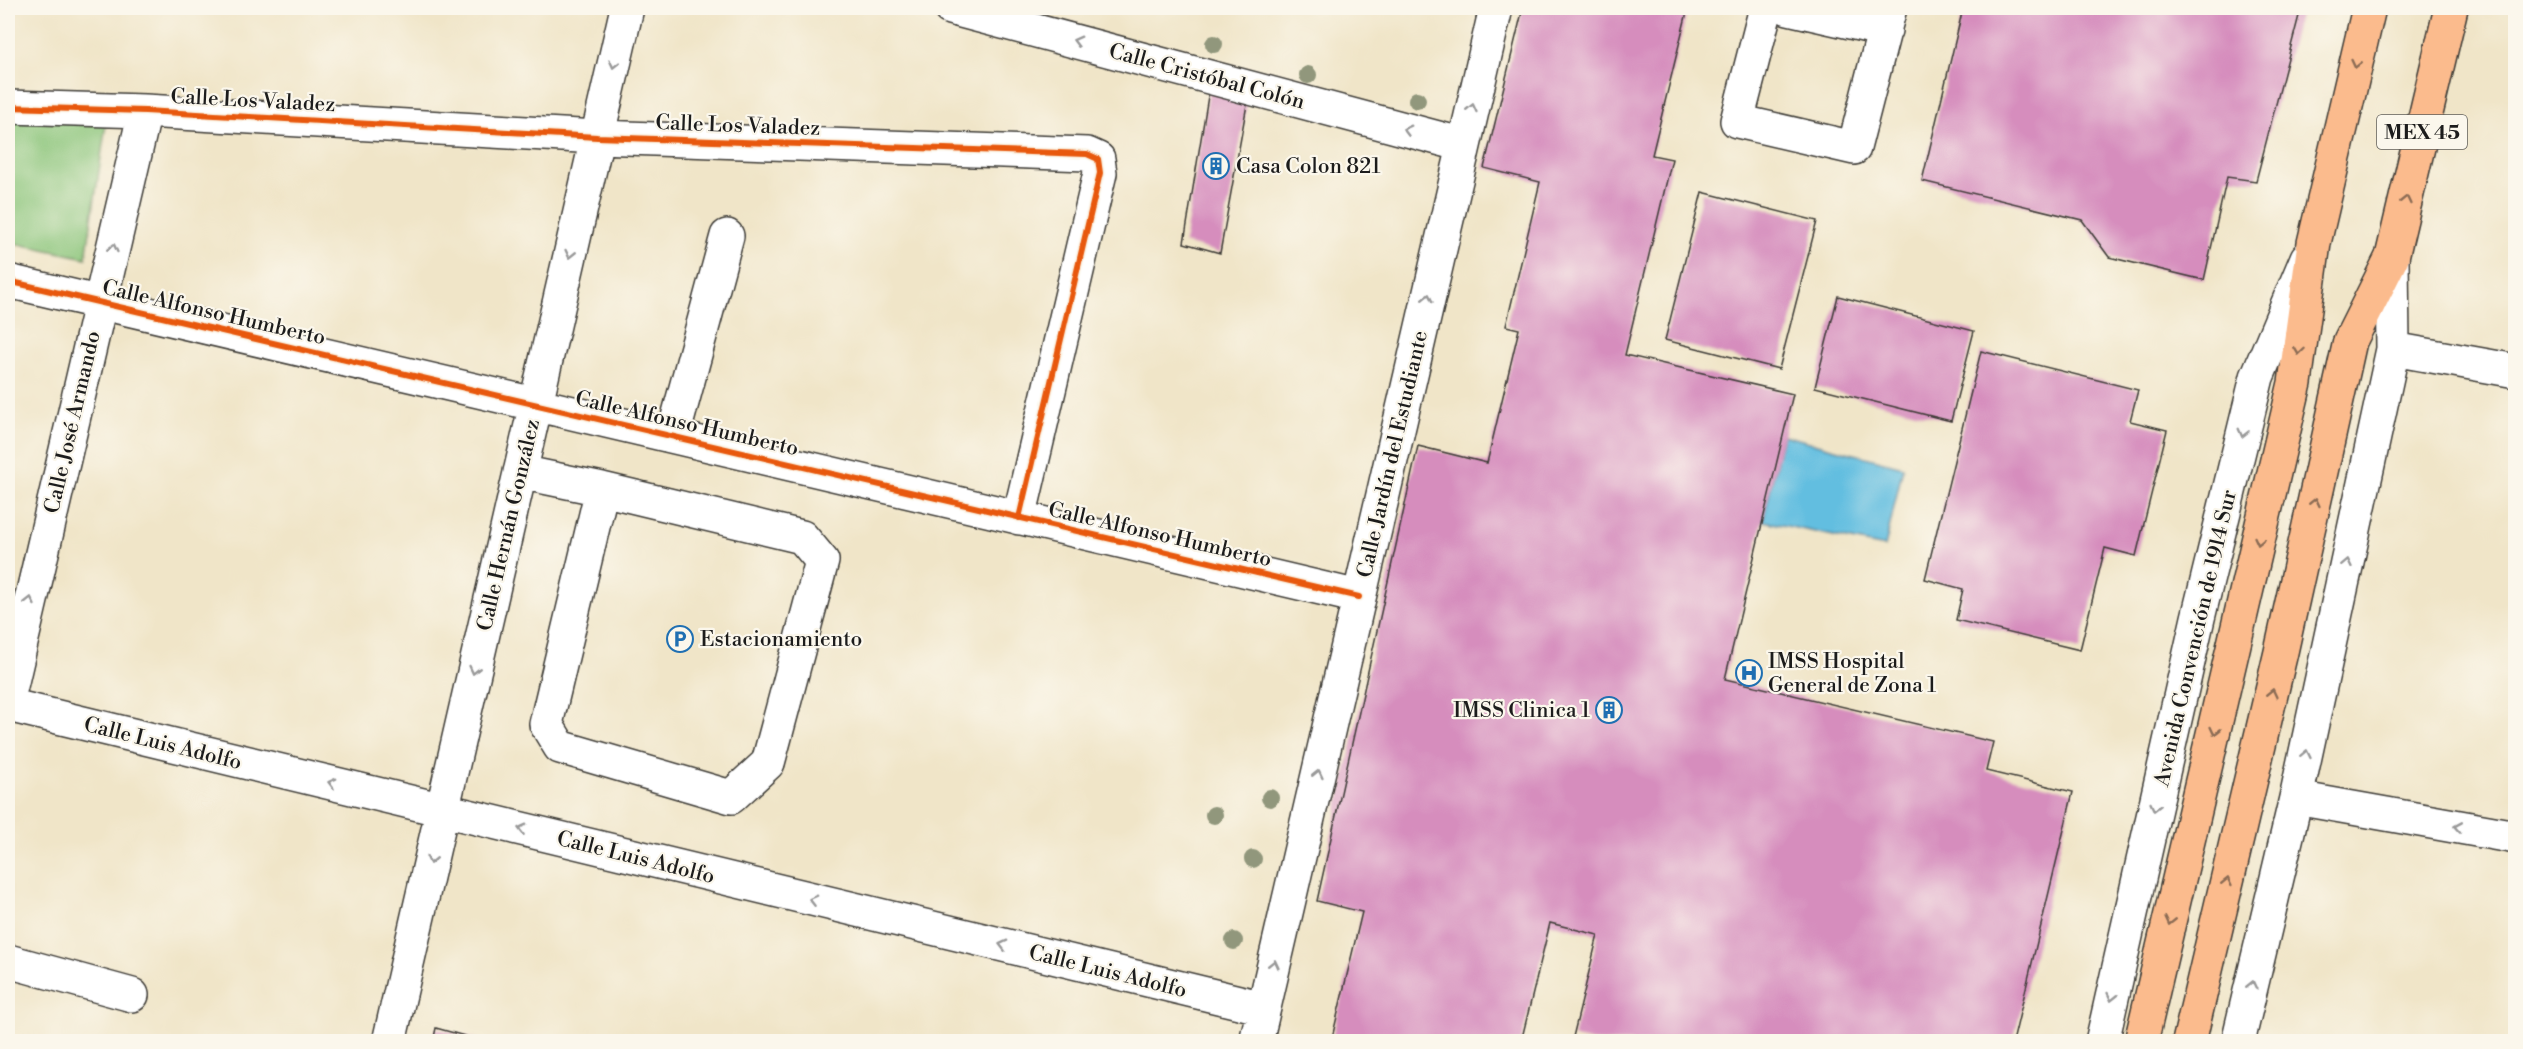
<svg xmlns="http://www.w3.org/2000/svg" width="2523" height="1049" viewBox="0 0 2523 1049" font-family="'Libre Bodoni',serif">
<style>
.green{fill:#8bc57a;stroke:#54704b;stroke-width:1.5}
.water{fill:#62bee0;stroke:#3f6d7e;stroke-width:1.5}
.building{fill:#d68dbd}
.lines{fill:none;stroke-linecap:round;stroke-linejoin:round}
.minor-casing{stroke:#3c3a36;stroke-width:36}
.major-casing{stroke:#3c3a36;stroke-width:36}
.minor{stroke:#fff;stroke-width:33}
.major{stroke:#fbbb8d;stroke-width:33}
.cycleway-casing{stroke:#fbf7ec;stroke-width:10}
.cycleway{stroke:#e8590c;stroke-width:6}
.tree{fill:#91977c}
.oneway{stroke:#999}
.oneway2{stroke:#8c6c54}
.labels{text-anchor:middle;stroke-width:4.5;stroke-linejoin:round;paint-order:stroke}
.shield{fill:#fbf7ec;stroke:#5f5e5a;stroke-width:1.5}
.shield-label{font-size:20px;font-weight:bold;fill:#1c1c1c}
.street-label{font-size:21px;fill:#1c1c1c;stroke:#fbf7ec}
.poi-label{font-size:21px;fill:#1c1c1c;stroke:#fbf7ec;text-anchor:start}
</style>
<rect width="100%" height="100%" fill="#fbf7ec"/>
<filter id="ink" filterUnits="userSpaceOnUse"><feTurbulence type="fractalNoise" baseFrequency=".0167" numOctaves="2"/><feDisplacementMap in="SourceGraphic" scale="12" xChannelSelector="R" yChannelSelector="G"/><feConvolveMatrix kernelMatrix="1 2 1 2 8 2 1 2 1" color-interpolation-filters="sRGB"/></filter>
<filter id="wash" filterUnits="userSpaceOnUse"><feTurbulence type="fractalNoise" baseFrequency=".008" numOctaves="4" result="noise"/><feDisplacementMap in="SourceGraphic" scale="24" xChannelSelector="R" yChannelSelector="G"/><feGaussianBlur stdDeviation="1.35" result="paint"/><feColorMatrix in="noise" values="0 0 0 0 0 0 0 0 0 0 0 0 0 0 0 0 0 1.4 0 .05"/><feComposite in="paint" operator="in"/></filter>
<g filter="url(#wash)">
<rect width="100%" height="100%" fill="#f0e5c8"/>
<path class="green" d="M8 119 106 124 86 258 8 242Z"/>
<path class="water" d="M1783 435 1903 467 1885 547 1763 521Z"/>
<g id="blocks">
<path class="building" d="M1523 8H1688L1652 155 1672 159 1625 355 1793 394 1725 679 1993 742 1986 771 2073 792 2013 1042H1592L1573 1037 1598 935 1550 923 1521 1042H1331L1362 912 1317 901 1418 446 1487 463 1519 329 1506 326 1540 182 1484 168Z
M1963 8H2301L2256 181 2227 177 2204 280 2109 257 2082 220 1922 181Z
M1211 78 1250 88 1220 253 1184 243Z
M1702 192 1817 221 1779 369 1665 340Z
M1838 296 1974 331 1951 421 1815 387Z
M1981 351 2138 390 2130 421 2167 430 2136 556 2105 548 2080 650 1956 620 1963 589 1925 579Z
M436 1028 483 1041V1042H433Z
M1288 1035 1310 1041V1042H1286Z"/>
</g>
</g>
<g filter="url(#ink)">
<use href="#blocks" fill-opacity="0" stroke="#3c3a36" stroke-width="1.5"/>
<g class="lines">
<defs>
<path id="minor" d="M950 8 1464 145
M1766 8 1737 121 1854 148 1890 8
M1788 8 1885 30
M8 107 145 111 597 137 1087 154 1098 159 1100 173 1019 518
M8 281 1359 597
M2393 349 2516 371
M673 436 727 236
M520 472 602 489 802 537 822 561 768 763 731 797 560 747 546 724 602 489
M8 699 145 111
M8 705 1264 1008
M2296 798 2516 837
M8 961 132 995
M389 1042 627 8
M1256 1042 1496 8
M2102 1042 2198 618 2257 377 2307 258
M2238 1042 2296 798 2393 349 2392 257"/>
<path id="major" d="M2141 1042 2295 383 2314 243 2369 8
M2189 1042 2281 652 2350 341 2392 257 2451 8"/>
</defs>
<use href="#minor" class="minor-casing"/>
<use href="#major" class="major-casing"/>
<use href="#minor" class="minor"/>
<use href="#major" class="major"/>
<defs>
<path id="cycleway" d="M8 107 145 111 597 137 1087 154 1098 159 1100 173 1019 518
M8 281 1359 597"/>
</defs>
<use href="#cycleway" class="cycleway-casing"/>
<use href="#cycleway" class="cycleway"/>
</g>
<g class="tree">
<circle cx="1214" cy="44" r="9"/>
<circle cx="1308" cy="75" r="9"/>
<circle cx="1417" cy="100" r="9"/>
<circle cx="1270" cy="798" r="9"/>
<circle cx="1214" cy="815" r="9"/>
<circle cx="1253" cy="859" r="9"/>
<circle cx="1234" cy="941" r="9"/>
</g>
<defs><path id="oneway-chevron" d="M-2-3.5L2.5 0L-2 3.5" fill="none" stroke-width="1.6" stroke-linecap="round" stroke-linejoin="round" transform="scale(1.5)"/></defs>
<g class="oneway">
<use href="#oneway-chevron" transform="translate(1077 41) rotate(-165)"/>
<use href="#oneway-chevron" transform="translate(614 64) rotate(103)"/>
<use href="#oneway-chevron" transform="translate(1472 108) rotate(-77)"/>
<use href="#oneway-chevron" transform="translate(1407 130) rotate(-165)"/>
<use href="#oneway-chevron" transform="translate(113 248) rotate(-77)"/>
<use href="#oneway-chevron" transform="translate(570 254) rotate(103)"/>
<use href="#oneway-chevron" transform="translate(1428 298) rotate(-77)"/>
<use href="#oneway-chevron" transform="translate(2243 433) rotate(104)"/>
<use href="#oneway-chevron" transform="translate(2347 563) rotate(-78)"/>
<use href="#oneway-chevron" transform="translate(30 601) rotate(-77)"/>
<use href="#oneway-chevron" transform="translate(474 670) rotate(103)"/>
<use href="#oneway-chevron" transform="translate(2306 754) rotate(-78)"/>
<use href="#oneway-chevron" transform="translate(1318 774) rotate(-77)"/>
<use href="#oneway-chevron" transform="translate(332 783) rotate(-166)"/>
<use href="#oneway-chevron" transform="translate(2155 807) rotate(103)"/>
<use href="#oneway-chevron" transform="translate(2458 827) rotate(-170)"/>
<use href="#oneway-chevron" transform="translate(522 829) rotate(-166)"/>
<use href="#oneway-chevron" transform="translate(431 860) rotate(103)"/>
<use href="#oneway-chevron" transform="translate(813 900) rotate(-166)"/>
<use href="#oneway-chevron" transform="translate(1003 945) rotate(-166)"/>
<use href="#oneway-chevron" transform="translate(1274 964) rotate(-77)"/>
<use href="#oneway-chevron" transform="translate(2252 985) rotate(-77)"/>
<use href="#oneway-chevron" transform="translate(2112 997) rotate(103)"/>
</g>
<g class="oneway2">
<use href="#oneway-chevron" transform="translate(2356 64) rotate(103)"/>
<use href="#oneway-chevron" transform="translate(2406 200) rotate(-77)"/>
<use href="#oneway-chevron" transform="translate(2299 351) rotate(98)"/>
<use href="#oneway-chevron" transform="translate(2315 502) rotate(-77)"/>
<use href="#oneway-chevron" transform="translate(2259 541) rotate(103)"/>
<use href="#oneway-chevron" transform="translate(2272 693) rotate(-77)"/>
<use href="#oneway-chevron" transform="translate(2215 731) rotate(103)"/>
<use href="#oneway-chevron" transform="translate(2227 882) rotate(-77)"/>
<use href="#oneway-chevron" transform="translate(2170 921) rotate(103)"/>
</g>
</g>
<defs>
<symbol id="building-ring" viewBox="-11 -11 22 22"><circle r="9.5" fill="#fbf7ec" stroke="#1f6fb2" stroke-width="1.5"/><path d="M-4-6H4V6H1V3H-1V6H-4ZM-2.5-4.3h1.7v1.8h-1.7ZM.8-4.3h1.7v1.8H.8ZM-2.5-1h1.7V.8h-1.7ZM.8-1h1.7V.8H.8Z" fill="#1f6fb2"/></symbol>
<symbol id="parking-ring" viewBox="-11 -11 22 22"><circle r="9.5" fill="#fbf7ec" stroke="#1f6fb2" stroke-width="1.5"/><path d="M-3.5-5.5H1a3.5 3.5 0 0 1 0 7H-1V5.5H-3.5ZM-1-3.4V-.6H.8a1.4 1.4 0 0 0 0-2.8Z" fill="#1f6fb2"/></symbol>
<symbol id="hospital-ring" viewBox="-11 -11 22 22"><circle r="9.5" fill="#fbf7ec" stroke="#1f6fb2" stroke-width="1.5"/><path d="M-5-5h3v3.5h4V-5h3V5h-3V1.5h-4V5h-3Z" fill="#1f6fb2"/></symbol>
</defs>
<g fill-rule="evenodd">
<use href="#building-ring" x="1201" y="151" width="30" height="30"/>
<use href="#parking-ring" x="665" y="624" width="30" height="30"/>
<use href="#hospital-ring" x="1734" y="658" width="30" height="30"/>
<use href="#building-ring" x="1594" y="695" width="30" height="30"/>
</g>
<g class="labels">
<rect class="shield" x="2377" y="115" width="90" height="34" rx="4.5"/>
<g class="shield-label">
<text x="2422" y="139">MEX 45</text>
</g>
<g class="street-label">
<text transform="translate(1207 76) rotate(15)" y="7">Calle Cristóbal Colón</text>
<text transform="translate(253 100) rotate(3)" y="7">Calle Los Valadez</text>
<text transform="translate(738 125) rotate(2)" y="7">Calle Los Valadez</text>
<text transform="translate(214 312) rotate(13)" y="7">Calle Alfonso Humberto</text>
<text transform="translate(72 422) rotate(-77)" y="7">Calle José Armando</text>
<text transform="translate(687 423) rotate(13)" y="7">Calle Alfonso Humberto</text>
<text transform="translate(1392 454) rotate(-77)" y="7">Calle Jardín del Estudiante</text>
<text transform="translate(508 525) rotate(-77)" y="7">Calle Hernán González</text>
<text transform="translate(1160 534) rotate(13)" y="7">Calle Alfonso Humberto</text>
<text transform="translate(2195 638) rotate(-77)" y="7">Avenida Convención de 1914 Sur</text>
<text transform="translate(163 743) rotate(14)" y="7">Calle Luis Adolfo</text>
<text transform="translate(636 857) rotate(14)" y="7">Calle Luis Adolfo</text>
<text transform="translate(1108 971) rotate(14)" y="7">Calle Luis Adolfo</text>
</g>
<g class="poi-label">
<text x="1236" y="173">Casa Colon 821</text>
<text x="700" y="646">Estacionamiento</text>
<text x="1768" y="668">IMSS Hospital<tspan x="1768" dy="24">General de Zona 1</tspan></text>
<text x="1590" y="717" text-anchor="end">IMSS Clinica 1</text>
</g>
</g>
<rect width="2523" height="1049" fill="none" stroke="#fbf7ec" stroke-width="30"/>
</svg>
